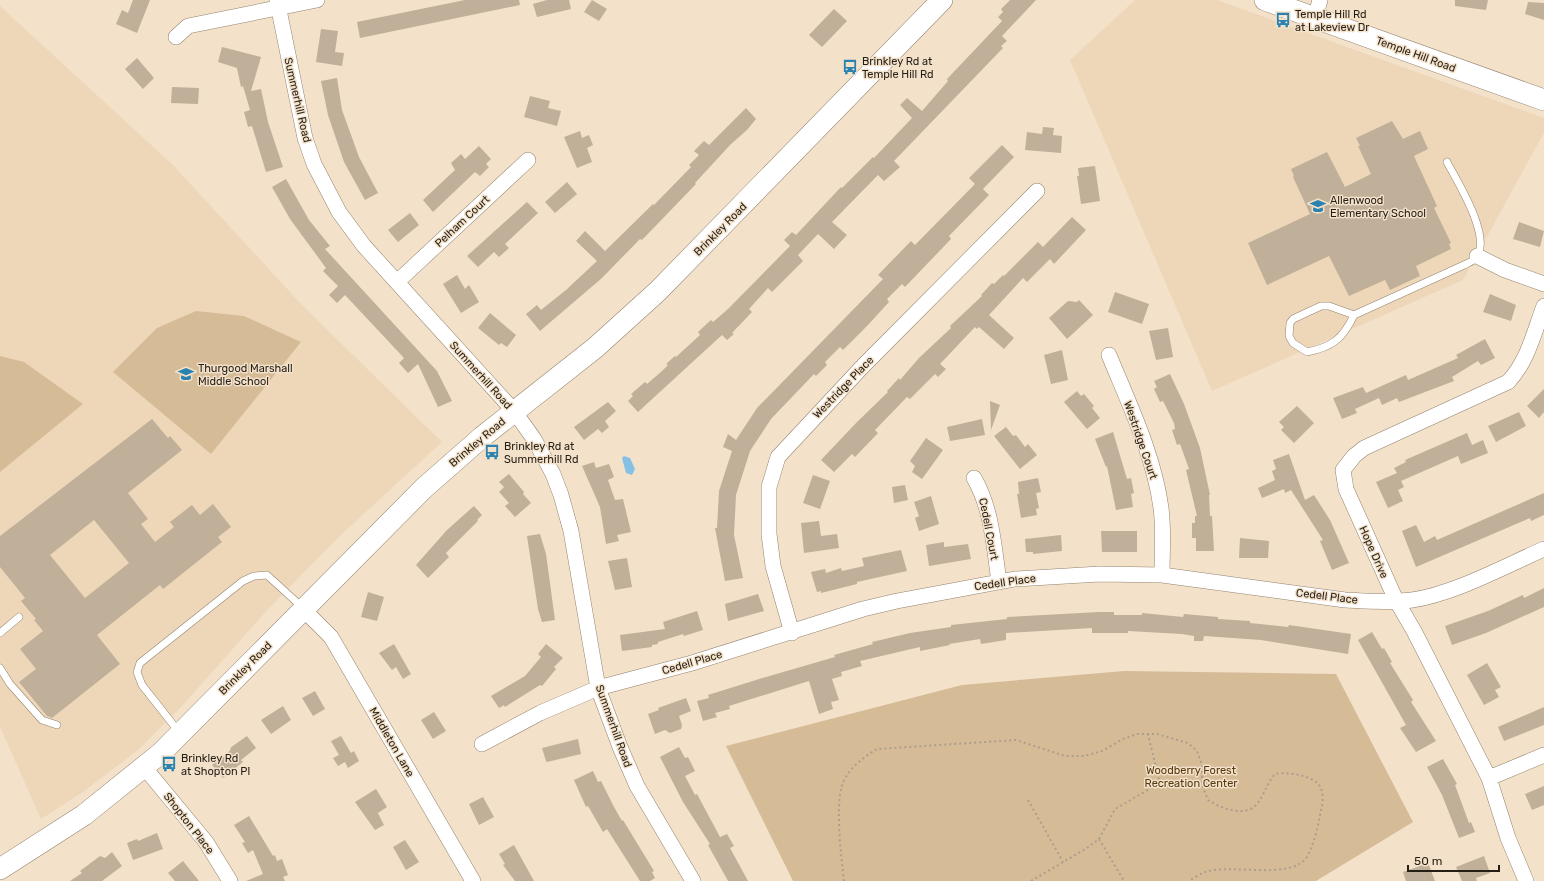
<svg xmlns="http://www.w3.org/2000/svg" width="1544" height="881" viewBox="0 0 1544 881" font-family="Rubik,sans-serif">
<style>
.built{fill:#eed7b9}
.green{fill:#d6bb97}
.water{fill:#86c1e5}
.building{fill:#c0b099;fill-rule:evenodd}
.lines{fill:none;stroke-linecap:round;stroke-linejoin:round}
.lane-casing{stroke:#93836d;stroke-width:8}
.street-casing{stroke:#93836d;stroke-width:16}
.secondary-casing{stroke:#93836d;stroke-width:22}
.path{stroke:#ac9e8c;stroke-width:2;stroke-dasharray:2 3;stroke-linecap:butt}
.lane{stroke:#fff;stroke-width:7}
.street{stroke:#fff;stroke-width:15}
.secondary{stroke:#fff;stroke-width:21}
.labels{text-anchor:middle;stroke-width:3;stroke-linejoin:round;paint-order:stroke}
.poi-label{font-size:11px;fill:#241e15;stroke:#f3e1ca;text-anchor:start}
.street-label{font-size:11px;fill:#241e15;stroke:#f3e1ca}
.park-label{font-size:11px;fill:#533910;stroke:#f3e1ca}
</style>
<rect width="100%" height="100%" fill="#f3e1ca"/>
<path class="built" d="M1135 0H1217L1544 118V133L1463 280 1212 391 1070 60Z
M0 6 173 165 302 305 442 442 343 533 271 606 182 706 138 750 83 792 41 819 0 727Z"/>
<path class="green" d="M196 311 244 316 301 342 211 454 113 372 157 328Z
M0 356 24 362 83 404 0 472Z
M1124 671 1336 674 1413 822 1316 881H793L726 746 962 685Z"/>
<path class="water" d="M624 456 630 458 635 469 632 475 626 473 622 458Z"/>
<path class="building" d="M133 0H150L137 33 116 24 122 10 128 13Z
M465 0H519L520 5 360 38 357 22Z
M547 0H569L571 9 537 17 533 4Z
M592 0 607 9 599 21 584 12Z
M1010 0H1036L1002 36 1007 41 1001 46 1003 48 894 161 900 167 884 181 878 175 832 222 847 235 834 249 818 234 798 255 803 261 772 292 768 288 749 309 752 312 732 333 734 334 727 340 722 335 638 412 628 401 633 396 631 394 645 382 647 384 662 371 668 365 666 364 675 356 676 357 700 335 698 332 711 320 713 322 728 309 790 246 784 240 792 232 796 235 841 187 842 188 873 157 874 158 912 118 900 105 907 98 922 111 948 81 947 79 1002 21 998 17 1003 12 1001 9Z
M1455 0H1488L1486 10 1455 6Z
M1528 2 1544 3V20L1525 14Z
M834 9 847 21 822 47 809 35Z
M321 29 338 31 335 52 344 53 342 66 316 62Z
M222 47 261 57 251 91 261 89 268 122 283 167 266 172 252 126 248 127 244 112 250 110 243 86 241 87 237 68 218 62Z
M137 58 154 78 143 89 125 69Z
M337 78 342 110 359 157 378 193 365 200 344 162 328 115 321 81Z
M172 87 199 88 198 104 171 103Z
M530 96 550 101 548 108 561 111 557 126 524 117Z
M746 108 756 119 747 130 731 144 695 183 696 184 642 240 640 239 602 278 540 331 526 314 537 305 541 310 566 290 597 261 576 241 585 231 605 251 653 204 654 205 691 167 689 165 699 155 694 151 704 141 709 145Z
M1392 121 1403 139 1420 131 1428 149 1414 156 1437 206 1434 208 1451 243 1449 244 1451 249 1416 266 1420 276 1390 290 1385 280 1349 296 1329 256 1267 285 1248 243 1310 214 1293 177 1294 176 1291 169 1327 152 1345 187 1371 174 1358 146H1360L1356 138Z
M1043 127 1054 128 1053 135 1062 136 1061 153 1025 150 1027 132 1042 134Z
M580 131 582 138 589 135 593 145 587 148 592 162 577 168 564 137Z
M1002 145 1014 157 983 189 989 195 949 236 951 239 905 287 902 284 887 299 889 302 868 325 843 350 840 347 825 362 827 365 816 376 814 374 771 419 750 451 736 495 734 535 743 578 725 581 715 528H717L719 491 732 451 723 447 728 434 736 440 757 408 883 279 878 275 911 241 915 245 975 184 969 178Z
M479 146 491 159 486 164 489 167 480 176 475 172 433 212 423 200 455 170 451 163 461 154 465 159Z
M1095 166 1100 201 1081 204 1077 176H1079L1078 168Z
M286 179 309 220 330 246 325 249 437 371 452 401 438 407 418 364 408 373 399 363 404 358 345 295 337 303 329 295 338 286 323 271 326 268 290 219 272 187Z
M567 182 577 194 555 213 545 202Z
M527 202 538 213 505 244 509 248 499 257 494 252 478 267 467 256Z
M410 213 419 225 398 242 388 230Z
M1072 217 1086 230 1054 264 1050 259 1027 282 1023 278 989 315 1014 338 1004 349 979 327 977 329 975 327 940 364 946 369 938 377 935 374 910 399 907 397 875 430 878 433 855 457 852 454 834 472 821 460 857 422 888 392 887 391 899 378 900 380 919 358 951 328 950 326 982 296 981 295 992 283 994 284 1003 275 1004 276 1038 242 1043 247Z
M1519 222 1544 231 1540 247 1513 239Z
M457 275 465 289 469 285 479 302 461 313 443 284Z
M1115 292 1149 304 1142 324 1108 312Z
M1490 294 1516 305 1511 321 1483 312Z
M1079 300 1093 315 1067 339 1049 318 1068 301 1077 302Z
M490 313 516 335 507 347 501 343 499 345 478 328Z
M1168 328 1173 357 1156 360 1149 331Z
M1485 339 1495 358 1481 365 1478 361 1452 377 1454 381 1399 402 1397 398 1382 405 1379 398 1355 409 1357 413 1342 419 1333 398 1363 387 1366 393 1406 375 1408 380 1458 358 1456 355Z
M1062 350 1068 380 1051 384 1044 355Z
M1170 374 1184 404 1200 448 1210 495H1209L1210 516H1212L1214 551H1196V538H1192V523H1195V516H1197L1186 470 1189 469 1180 444 1177 445 1172 430 1175 429 1174 423 1163 401 1160 402 1154 389 1157 387 1154 381Z
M1544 389V412L1539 418 1527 406Z
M1077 391 1081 396 1084 394 1094 406 1092 408 1100 418 1087 429 1064 402Z
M990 401 1000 405 991 430Z
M608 402 616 411 605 421 609 427 602 433 598 429 584 440 574 427Z
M1297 406 1314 423 1294 443 1281 430 1284 427 1279 422Z
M1519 412 1526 426 1496 442 1488 426Z
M152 419 168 438 170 436 182 450 128 493 148 519 141 524 155 542 174 527 170 522 192 505 200 515 213 504 231 527 218 537 222 542 163 589 160 585 97 635 120 664 52 718 47 716 19 682 36 669 20 649 43 631 34 620 36 619 21 601 25 598 0 567V536ZM94 520 129 563 85 598 50 555Z
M982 419 985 435 950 441 947 427Z
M1006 427 1013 436 1016 435 1025 447 1028 444 1037 455 1020 469 994 436Z
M1113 432 1127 479 1131 478 1134 493 1131 494 1133 507 1116 510 1107 466 1106 467 1095 439Z
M1467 433 1472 445 1483 440 1488 453 1461 464 1458 456 1401 481 1404 487 1398 490 1403 501 1388 508 1376 482 1397 473 1394 468 1406 462 1405 460Z
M926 438 943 450 922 479 912 472 915 466 910 461Z
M1289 454 1305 500 1314 495 1330 520 1349 563 1332 570 1320 541 1323 540 1291 490 1285 493 1284 489 1262 498 1258 488 1275 480 1272 471 1276 469 1273 460Z
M594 462 596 468 609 464 614 477 608 480 615 500 623 499 631 532 617 535 619 541 606 544 600 507 582 466Z
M509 474 524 492 523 494 531 503 515 517 505 506 509 503 499 492 504 487 499 482Z
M813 475 830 481 820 509 803 503Z
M1038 478 1041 492 1036 493 1039 508 1036 509 1037 515 1021 518 1017 494H1019L1018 482Z
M905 485 908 500 894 503 892 487Z
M1544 493V515L1531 521 1530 518 1416 567 1402 531 1416 525 1424 542 1435 536 1437 540Z
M931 496 939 524 919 531 915 518 919 516 914 502Z
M474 506 482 515 477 520 478 521 446 553 449 557 428 578 416 565 447 530Z
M819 521 821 536 837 534 839 548 804 553 801 523Z
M1101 531H1137V552H1102Z
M540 534 546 554 555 620 542 622 538 609 527 536Z
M1061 535 1062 551 1033 554V552H1026L1025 539Z
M1240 538 1269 541 1268 558H1239Z
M944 542V547L968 544 971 559 929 566 926 545Z
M901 550 907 571 857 582V584L821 593V591L817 592 811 572 825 569 826 573 841 568 842 571 864 566 862 558Z
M627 558 632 587 615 590 608 561Z
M1544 588V607L1486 633 1452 645 1445 626 1488 611 1523 595 1524 598Z
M368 592 384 597 377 621 361 617Z
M758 594 764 611 728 621 725 604Z
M697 611 703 630 684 636 683 634 658 642V644L652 645V647L622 651 620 635 665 629 663 622Z
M1099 612H1114V615H1142V613L1183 617 1184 614 1218 617V619L1250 621V623L1288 627 1289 625 1351 634 1348 654 1261 640 1204 636 1203 641H1194V636L1182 634 1128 631V633H1092V628L1006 633V640L981 644 980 639 949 644 950 645 920 651V647L860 661 862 666 841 672 842 676 832 679 839 700 831 702 833 709 819 714 809 681 729 706 730 709 715 713 717 717 703 721 697 701 709 698 708 695 766 677 835 657 834 655 873 644 872 642 910 633 951 627V625L1007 619V617Z
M1372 632 1382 649 1384 648 1392 662 1390 663 1413 700 1411 702 1436 741 1416 752 1400 728 1406 725 1358 640Z
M394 644 411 674 403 679 396 667 392 670 379 653Z
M546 644 563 658 554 667 556 669 542 686 540 685 505 707 504 705 499 708 491 696 525 676 541 657 538 654Z
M1487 663 1501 687 1495 690 1499 697 1484 705 1467 675Z
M315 691 325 709 313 716 302 698Z
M686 698 691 711 679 716 682 725 681 729 670 733 665 730 655 734 648 714 659 710 658 708Z
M283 706 291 720 271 734 261 720Z
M1544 707V725L1504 741 1498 727Z
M434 712 446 731 433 739 421 720Z
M247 736 256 748 241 760 243 762 223 778 212 765 227 754 231 749 230 748Z
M341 736 351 753 354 751 359 761 348 768 345 762 338 766 333 758 339 755 331 741Z
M578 739 581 754 547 762 546 761 542 748Z
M679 747 685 758 688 757 695 771 685 776 695 795 697 794 720 837 727 834 734 846 730 848 748 881H728L708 845 710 844 683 802 660 757Z
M1443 759 1457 784 1455 785 1469 823 1471 822 1475 832 1459 838 1442 795 1427 767Z
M593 771 598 782 601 781 614 807 622 821 623 820 654 871 652 872 655 878 650 881H640L607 829 603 832 588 806 586 807 574 780Z
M1544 786V805L1532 810 1525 794Z
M376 789 387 807 378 813 384 825 375 830 355 802Z
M483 797 494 817 479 825 469 804Z
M249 816 273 856 275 855 277 861 282 859 288 875 283 877 285 881H246L263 874 253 850 248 853 242 843 245 842 234 825Z
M157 833 163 849 133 860 127 843 137 839 138 841Z
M405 840 419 862 406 870 393 847Z
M514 845 534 881H515L503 865 505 864 499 854Z
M112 852 122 866 102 881H70L82 873 80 871 100 856 105 858Z
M1484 856 1490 873 1476 878 1477 881H1462L1456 867Z
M183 861 199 881H175L168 873Z
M1428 863 1435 881H1406L1403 872Z"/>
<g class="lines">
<defs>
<path id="lane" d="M1354 315C1343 339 1332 347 1307 352L1293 343 1289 336 1290 323 1293 319 1321 306H1329L1354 315 1464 265C1468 263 1474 261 1477 257 1491 235 1458 183 1447 162
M0 633 19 617
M0 668 10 684 42 720 57 725
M179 732 142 685 137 672 140 663 243 581 254 576 267 575 302 607"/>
<path id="street" d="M277 0 305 138 314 164 339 212 364 246 514 411 534 439 553 474 561 495 571 531 598 688 620 747 637 786 693 881
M1315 18 1320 0
M176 37 188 26 317 0
M1477 256 1505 270 1544 284
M397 282 528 160
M1109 355C1129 404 1154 455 1161 508 1164 530 1162 553 1162 575
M974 478C992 509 994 547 999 582
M303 609 331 637 473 881
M792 633 773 566 769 534V487L778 457 863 366 1037 191
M482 744 540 713 598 688 692 663 863 609 897 601 1015 579 1100 574 1162 575 1345 600C1367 601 1390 603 1412 600 1454 594 1505 566 1544 549
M144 767 206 842 230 881
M1489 778 1544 755
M1526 881 1508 838 1489 778 1414 631 1396 600 1346 489 1343 470 1354 456 1364 448 1508 382C1528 361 1534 332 1544 306"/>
<path id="secondary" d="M1265 0 1544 100
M0 869 84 815 161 753 424 488 482 437 595 348 658 291 942 0"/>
</defs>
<use href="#lane" class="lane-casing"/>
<use href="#street" class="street-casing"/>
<use href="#secondary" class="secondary-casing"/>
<path class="path" d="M1028 800 1063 862
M1099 839 1124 881
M844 881C841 856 836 813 841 789 845 771 862 758 877 749L1016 740 1065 756H1084L1102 751 1123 739 1137 734H1157L1188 743 1197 751 1201 762 1203 787 1208 800C1220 808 1245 818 1257 804 1264 795 1267 783 1275 774 1287 772 1301 774 1313 780 1324 785 1324 800 1321 810 1318 826 1315 842 1307 857 1290 881 1233 863 1205 872 1200 874 1194 878 1189 881
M1031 881 1087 848 1099 839 1115 809 1160 783 1148 735"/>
<use href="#lane" class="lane"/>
<use href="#street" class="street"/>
<use href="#secondary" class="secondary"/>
</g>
<defs>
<symbol id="bus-bare" viewBox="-9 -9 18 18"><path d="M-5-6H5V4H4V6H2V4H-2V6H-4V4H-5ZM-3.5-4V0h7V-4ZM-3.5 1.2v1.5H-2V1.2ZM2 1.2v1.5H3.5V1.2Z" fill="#2a82b0" stroke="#f3e1ca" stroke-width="2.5" paint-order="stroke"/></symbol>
<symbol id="school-bare" viewBox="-9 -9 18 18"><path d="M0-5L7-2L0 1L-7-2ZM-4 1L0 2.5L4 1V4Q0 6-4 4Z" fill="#2a82b0" stroke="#f3e1ca" stroke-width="2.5" paint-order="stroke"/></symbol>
</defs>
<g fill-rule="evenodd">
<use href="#bus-bare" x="1272" y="9" width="22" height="22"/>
<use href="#bus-bare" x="839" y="56" width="22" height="22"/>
<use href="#school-bare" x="1307" y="195" width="22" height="22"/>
<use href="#school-bare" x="175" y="363" width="22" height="22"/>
<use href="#bus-bare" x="481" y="441" width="22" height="22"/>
<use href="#bus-bare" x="158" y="753" width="22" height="22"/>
</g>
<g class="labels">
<g class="poi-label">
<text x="1295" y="18">Temple Hill Rd<tspan x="1295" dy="13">at Lakeview Dr</tspan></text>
<text x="862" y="65">Brinkley Rd at<tspan x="862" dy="13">Temple Hill Rd</tspan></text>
<text x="1330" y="204">Allenwood<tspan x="1330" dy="13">Elementary School</tspan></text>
<text x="198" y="372">Thurgood Marshall<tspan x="198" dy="13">Middle School</tspan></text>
<text x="504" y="450">Brinkley Rd at<tspan x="504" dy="13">Summerhill Rd</tspan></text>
<text x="181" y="762">Brinkley Rd<tspan x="181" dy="13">at Shopton Pl</tspan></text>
</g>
<g class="street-label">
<text transform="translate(1416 54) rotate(20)" y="4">Temple Hill Road</text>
<text transform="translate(298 100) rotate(77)" y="4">Summerhill Road</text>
<text transform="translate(462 221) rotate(-43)" y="4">Pelham Court</text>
<text transform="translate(720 229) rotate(-45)" y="4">Brinkley Road</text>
<text transform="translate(481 375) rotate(48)" y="4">Summerhill Road</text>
<text transform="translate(843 387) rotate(-46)" y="4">Westridge Place</text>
<text transform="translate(1141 440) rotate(71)" y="4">Westridge Court</text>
<text transform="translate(477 442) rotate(-40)" y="4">Brinkley Road</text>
<text transform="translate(989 529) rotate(79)" y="4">Cedell Court</text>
<text transform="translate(1374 552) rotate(66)" y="4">Hope Drive</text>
<text transform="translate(1005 582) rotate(-8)" y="4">Cedell Place</text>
<text transform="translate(1327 596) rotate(7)" y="4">Cedell Place</text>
<text transform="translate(692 662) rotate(-16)" y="4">Cedell Place</text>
<text transform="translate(245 668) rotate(-45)" y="4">Brinkley Road</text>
<text transform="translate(614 726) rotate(70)" y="4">Summerhill Road</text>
<text transform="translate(392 742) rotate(60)" y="4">Middleton Lane</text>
<text transform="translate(189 823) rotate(52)" y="4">Shopton Place</text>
</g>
<g class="park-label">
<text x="1191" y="774">Woodberry Forest<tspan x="1191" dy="13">Recreation Center</tspan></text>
</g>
</g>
<path d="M1408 865v6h91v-6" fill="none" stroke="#241e15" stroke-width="2"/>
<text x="1414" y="865" font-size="12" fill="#241e15" stroke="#f3e1ca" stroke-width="3" paint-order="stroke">50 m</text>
</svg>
